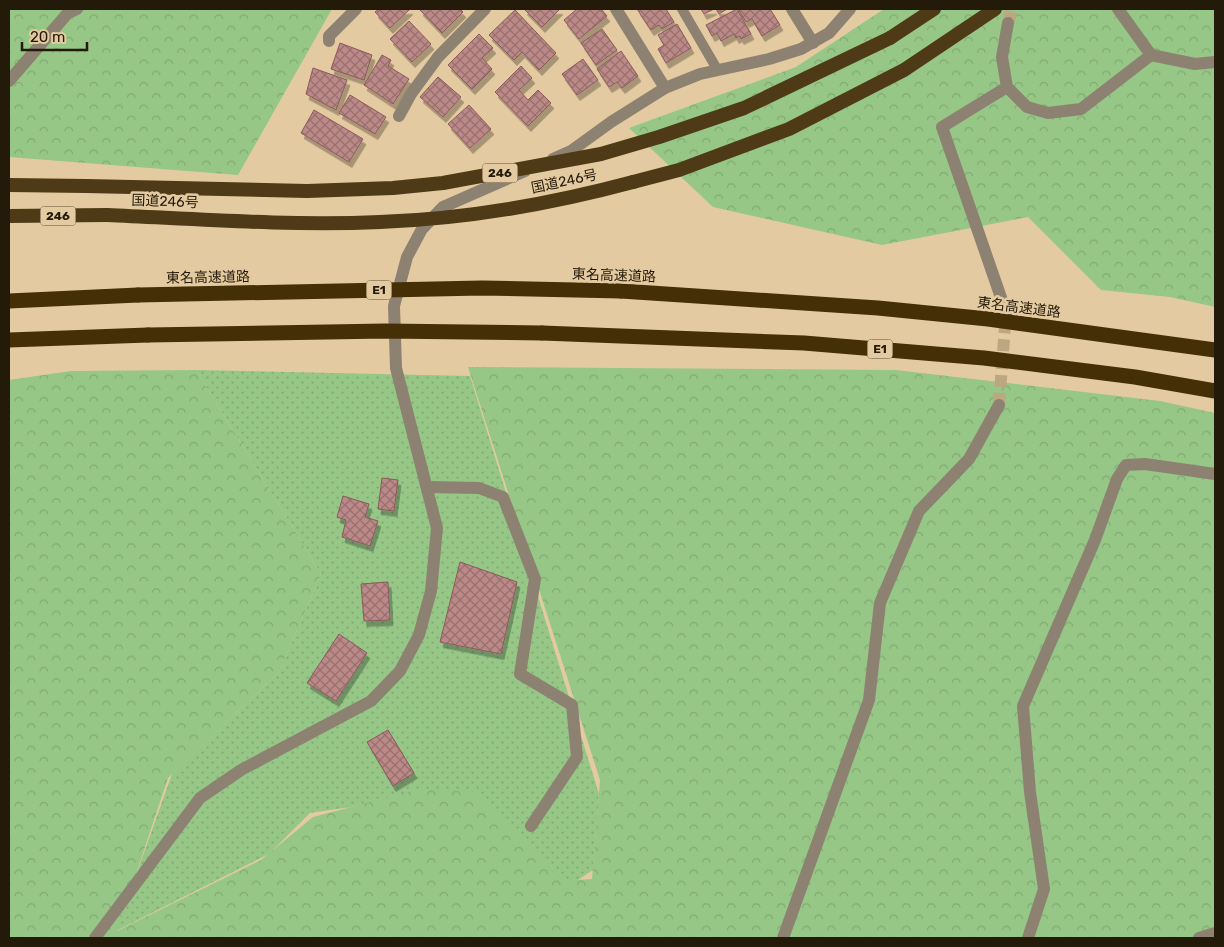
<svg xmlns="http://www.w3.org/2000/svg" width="1224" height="947" viewBox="0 0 1224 947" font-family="Rubik,'Noto Sans JP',sans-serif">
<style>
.grass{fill:url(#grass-dots)}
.forest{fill:url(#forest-crowns)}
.building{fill:url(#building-cross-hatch);stroke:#8a5a5b;filter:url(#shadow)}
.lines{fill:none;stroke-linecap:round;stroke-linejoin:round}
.minor-tunnel{stroke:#bda782;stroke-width:12;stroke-dasharray:12 6;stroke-linecap:butt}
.service{stroke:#8d8272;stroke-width:10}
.minor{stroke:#8d8272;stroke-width:12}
.tertiary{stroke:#8d8272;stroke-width:12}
.trunk{stroke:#4e3a16;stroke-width:14}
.motorway{stroke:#452f06;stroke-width:15}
.trunk-bridge{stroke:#4e3a16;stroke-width:14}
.motorway-bridge{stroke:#452f06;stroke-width:15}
.labels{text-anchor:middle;stroke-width:5;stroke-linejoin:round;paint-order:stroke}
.shield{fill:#e4caa0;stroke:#5d4f37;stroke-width:1}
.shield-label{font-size:12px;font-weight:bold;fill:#231a0a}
.street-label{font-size:14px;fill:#231a0a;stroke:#e4caa0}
</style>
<defs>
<pattern id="grass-dots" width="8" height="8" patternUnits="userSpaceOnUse" patternTransform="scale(1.25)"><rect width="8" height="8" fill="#96c787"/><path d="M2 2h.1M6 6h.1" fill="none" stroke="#81aa73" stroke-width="1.8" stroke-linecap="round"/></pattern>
<pattern id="forest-crowns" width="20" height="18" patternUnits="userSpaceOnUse" patternTransform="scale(1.25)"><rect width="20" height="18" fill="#96c787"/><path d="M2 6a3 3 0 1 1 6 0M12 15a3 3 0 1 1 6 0" fill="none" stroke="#81aa73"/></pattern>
<pattern id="building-cross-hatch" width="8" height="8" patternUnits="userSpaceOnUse" patternTransform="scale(1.25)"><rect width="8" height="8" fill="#bc8989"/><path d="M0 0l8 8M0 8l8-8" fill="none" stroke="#986f6e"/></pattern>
<filter id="shadow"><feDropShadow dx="3" dy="5.5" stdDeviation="0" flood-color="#0004"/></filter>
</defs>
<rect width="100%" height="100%" fill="#e4caa0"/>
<path class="grass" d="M196 370 470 376 599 794 593 870 566 888 425 796 310 813 269 854 116 931 172 774 279 672 321 574Z"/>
<path class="forest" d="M9 9H332L238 175 9 157Z
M884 9H1215V307L1170 297 1101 290 1028 217 882 245 713 207 629 128 796 67Z
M468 367 896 370 1160 401 1215 413V938H9V380L71 371 196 370 321 574 279 672 168 778 117 931 261 860 313 817 420 789 475 792 562 881 592 879 600 780Z"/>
<path class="building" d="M379 9H410L390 28 375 12Z
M421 9H460L463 12 442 33 420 10Z
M524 9H560L542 27Z
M577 9H601L607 16 579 39 564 20Z
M637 9H666L674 22 662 29 659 25 651 30Z
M701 9H714L704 14Z
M716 9H727L719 14Z
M737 9 751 34 741 39 740 36 736 38 734 34 721 41 717 33 712 36 706 25Z
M738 9H770L780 25 762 36 752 19 746 22Z
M515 10 556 53 539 70 522 52 514 60 489 35Z
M409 21 431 44 412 62 390 39Z
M677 24 691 48 666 63 658 49 664 45 658 35Z
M602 29 617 50 596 65 581 43Z
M479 34 493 48 482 58 492 69 472 89 448 65Z
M340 43 372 55 364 80 331 69Z
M621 51 638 76 622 88 617 82 609 87 597 69Z
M382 55 391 60 388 66 409 79 393 104 364 85Z
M583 59 598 80 577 95 562 74Z
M521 66 532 78 519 90 528 100 538 90 551 103 528 126 495 92Z
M313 68 347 80 336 110 306 94Z
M438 77 461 97 443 117 420 97Z
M350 95 386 117 375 134 339 113Z
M469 105 491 129 470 148 448 124Z
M314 110 363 139 349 162 301 133Z
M382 478 398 480 394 511 378 509Z
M343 496 369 504 365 517 378 521 370 546 342 537 346 520 337 517Z
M460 562 517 582 501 654 440 642Z
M388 582 390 620 364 621 361 584Z
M339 634 367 653 336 701 307 683Z
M388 730 414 773 393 786 367 742Z"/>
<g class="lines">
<path class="minor-tunnel" d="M1008 23 1012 9
M999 405 1006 313"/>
<path class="service" d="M682 9 717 69"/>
<path class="minor" d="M616 9 665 88
M792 9 813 43
M329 41V36L356 9
M1151 55 1195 64 1215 62
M9 81 67 14 77 9
M1007 87 1027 107 1048 113 1081 109 1151 55 1118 9
M399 116 411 94 438 57 485 9
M1006 312 942 127 1007 87 1002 57 1008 23
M427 487 479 488 503 497 535 579 520 674 572 705 577 757 531 826
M783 938 869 700 880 603 919 511 969 459 999 405
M1028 938 1044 889 1030 792 1023 706 1095 540 1117 479 1126 465 1145 464 1215 474
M1199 938 1215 933"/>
<path class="tertiary" d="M553 159 571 151 611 122 665 88 700 74 769 59 801 49 829 33 850 9
M95 938 200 798 241 770 371 701 400 671 419 635 431 591 437 528 396 368 394 306 407 257 422 229 443 207 525 171"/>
<path class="trunk" d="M890 38 934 9
M633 182 679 170 789 129 904 70 995 9
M9 185 86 186
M9 216 107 215"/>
<path class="motorway" d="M621 291 878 308 988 319 1215 350
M9 301 138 295
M542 333 804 343 984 358 1135 377 1215 391
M9 340 148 335"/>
<path class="trunk-bridge" d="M86 186 307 191 393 188 443 183 601 154 659 137 744 108 890 38
M107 215C198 219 289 226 380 222 465 219 551 204 633 182"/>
<path class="motorway-bridge" d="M138 295 482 288 621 291
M148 335 385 331 542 333"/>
</g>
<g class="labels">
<g class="shield">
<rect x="482.5" y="163.5" width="35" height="19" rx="4"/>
<rect x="40.5" y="206.5" width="35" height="19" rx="4"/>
<rect x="366.5" y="280.5" width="25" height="19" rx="4"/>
<rect x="867.5" y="339.5" width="25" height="19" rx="4"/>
</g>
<g class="shield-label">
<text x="500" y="177">246</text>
<text x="58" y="220">246</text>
<text x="379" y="294">E1</text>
<text x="880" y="353">E1</text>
</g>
<g class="street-label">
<text transform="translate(564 181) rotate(-12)" y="5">国道246号</text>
<text transform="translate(165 201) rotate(2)" y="5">国道246号</text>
<text transform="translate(614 275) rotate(2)" y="5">東名高速道路</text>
<text transform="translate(208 277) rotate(-1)" y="5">東名高速道路</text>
<text transform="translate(1019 307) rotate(7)" y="5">東名高速道路</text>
</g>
</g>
<rect width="1224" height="947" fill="none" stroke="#231a0a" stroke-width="20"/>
<path d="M22 42v8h65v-8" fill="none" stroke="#231a0a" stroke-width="2.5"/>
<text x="30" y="42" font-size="15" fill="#231a0a" stroke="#e4caa0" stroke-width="4" paint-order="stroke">20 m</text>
</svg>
